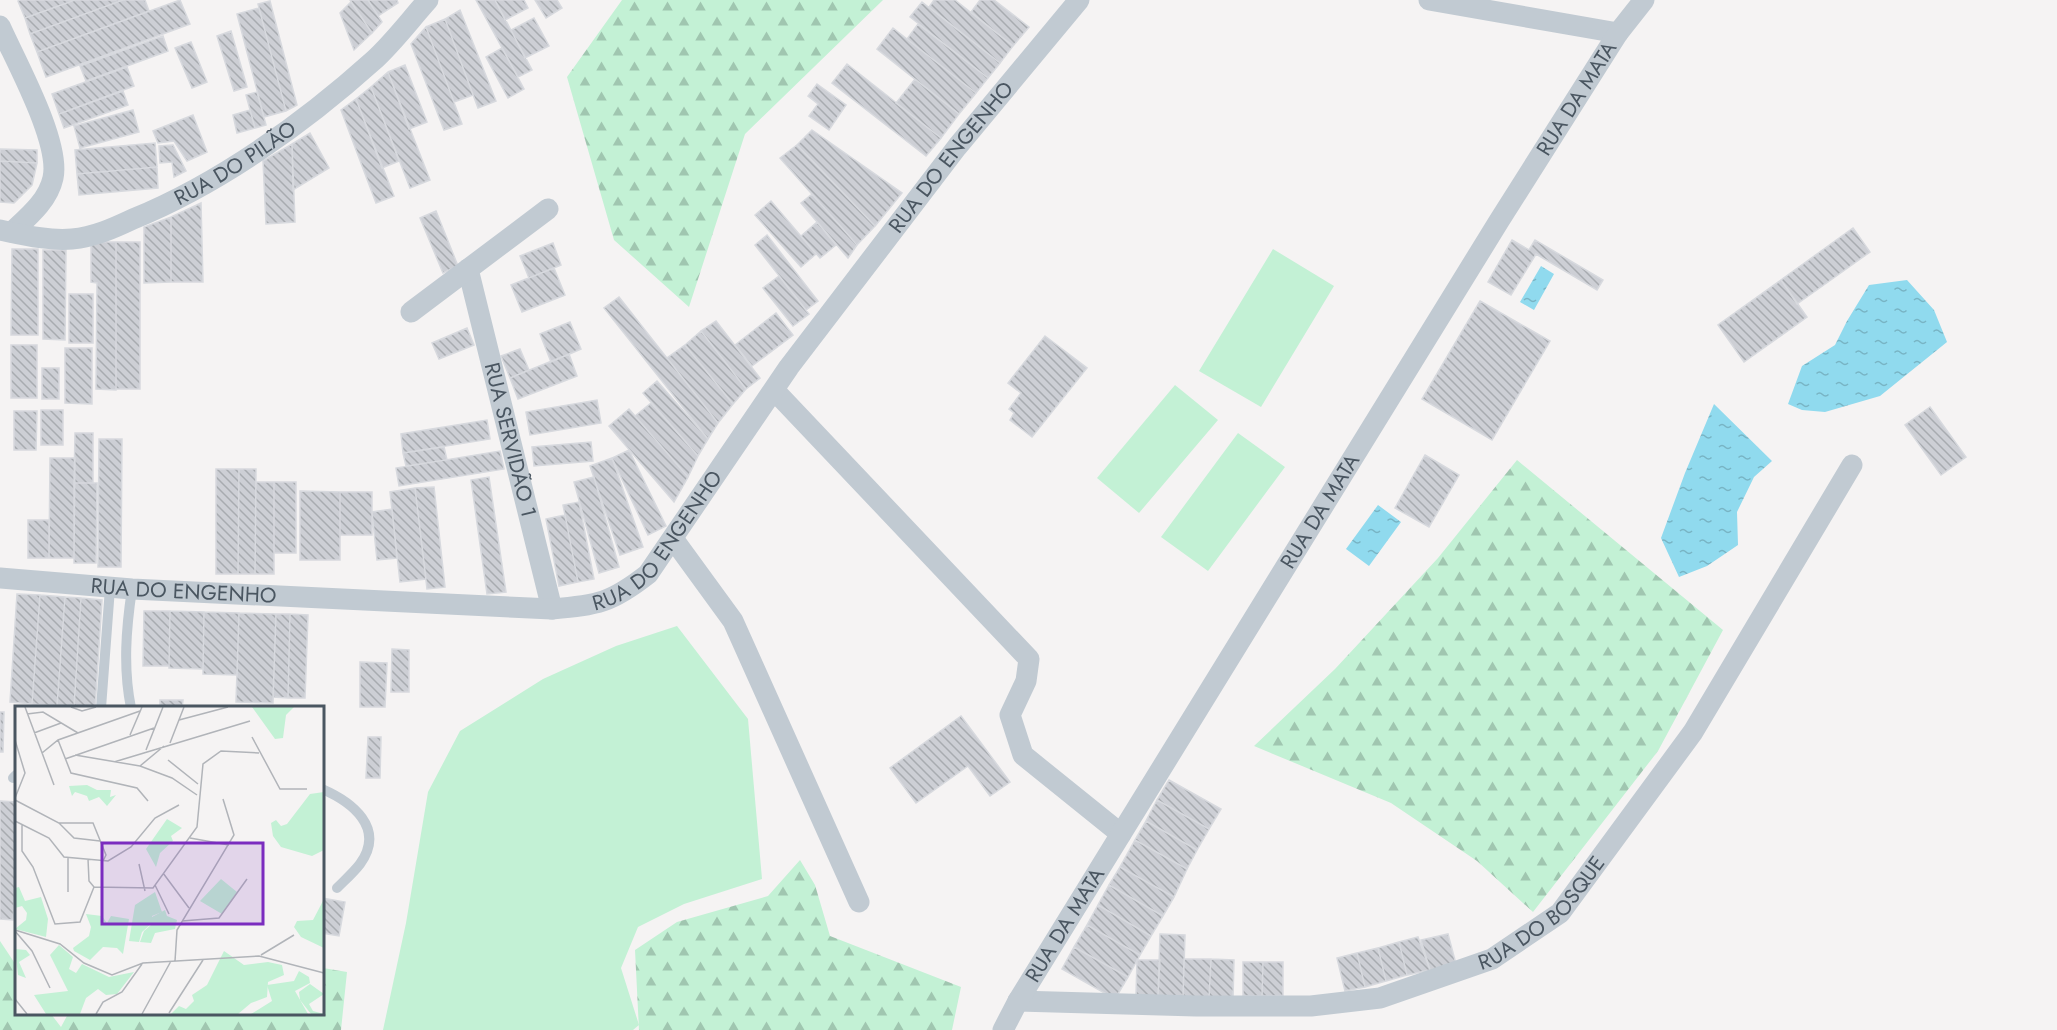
<svg xmlns="http://www.w3.org/2000/svg" width="2057" height="1030" viewBox="0 0 2057 1030" font-family="Jost,sans-serif">
<style>
.green{fill:#c3f1d5}
.forest{fill:url(#forest-firs)}
.water{fill:url(#water-ripples)}
.building{fill:url(#building-back-hatch);stroke:#d7d9de;stroke-width:1.5}
.lines{fill:none;stroke-linecap:round;stroke-linejoin:round}
.service{stroke:#c1cad2;stroke-width:10}
.minor{stroke:#c1cad2;stroke-width:21}
.labels{text-anchor:middle;stroke-width:4.5;stroke-linejoin:round;paint-order:stroke}
.street-label{font-size:21px;fill:#4a5661;stroke:#fff}
.inset-road{fill:none;stroke:#b1b4b9;stroke-width:1.5}
.view{fill:#7b2cbf;fill-opacity:0.15;stroke:#7b2cbf;stroke-width:3}
.inset-edge{fill:none;stroke:#4a5661;stroke-width:3}
</style>
<defs>
<pattern id="forest-firs" width="22" height="20" patternUnits="userSpaceOnUse" patternTransform="scale(1.5)"><rect width="22" height="20" fill="#c3f1d5"/><path d="M5 1l3.5 6h-7zM16 11l3.5 6h-7z" fill="#a0c6b0"/></pattern>
<pattern id="water-ripples" width="26" height="14" patternUnits="userSpaceOnUse" patternTransform="scale(1.5)"><rect width="26" height="14" fill="#90daee"/><path d="M2 4q2-2 4 0t4 0M15 11q2-2 4 0t4 0" fill="none" stroke="#78b4c4"/></pattern>
<pattern id="building-back-hatch" width="6" height="6" patternUnits="userSpaceOnUse" patternTransform="scale(1.5)"><rect width="6" height="6" fill="#cdcfd5"/><path d="M-1 5l2 2M0 0l6 6M5-1l2 2" fill="none" stroke="#a8abb0"/></pattern>
</defs>
<rect width="100%" height="100%" fill="#f5f3f3"/>
<path class="green" d="M1273 249 1334 286 1261 407 1199 371Z
M1175 385 1218 420 1139 513 1097 478Z
M1238 433 1285 467 1208 571 1161 537Z
M677 626 748 719 762 879 684 904 638 927 621 968 639 1025 633 1030H383L406 923 428 792 460 731 543 679 616 646Z"/>
<path class="forest" d="M622 0H883L745 134 689 307 614 240 567 77Z
M1517 460 1723 630 1658 751 1533 912 1477 861 1391 803 1254 746 1335 669 1438 558Z
M800 860 815 885 830 936 961 987 952 1030H639L635 950 677 922 768 896Z
M0 941 16 965V1014H51L61 1027 68 1014H322L323 968 347 972 341 1030H0Z"/>
<path class="water" d="M1541 266 1554 274 1534 310 1520 302Z
M1907 280 1934 310 1947 342 1880 396 1825 412 1802 410 1788 404 1802 366 1835 345 1847 321 1869 285Z
M1714 404 1772 461 1754 477 1737 512 1738 545 1707 566 1679 577 1661 538 1685 473Z
M1378 505 1401 522 1369 566 1346 549Z"/>
<path class="building" d="M20 0H75L25 18 18 1Z
M75 0H123L30 34 25 18Z
M123 0H145L149 11 37 52 30 34Z
M180 0 190 24 46 77 37 52Z
M350 0H368L382 22 372 33Z
M368 0H397L398 3 378 16Z
M476 0H495L532 70 518 77Z
M495 0H524L528 8 505 20Z
M535 0H557L562 8 546 18Z
M934 0H955L1013 46 1000 63 929 7Z
M980 0H994L1029 27 1013 46 971 12Z
M270 1 297 105 286 111 258 4Z
M351 2 372 33 354 50 340 13Z
M922 2 1000 63 988 78 910 17Z
M259 8 286 111 264 117 237 14Z
M460 10 496 101 478 108 445 19Z
M534 18 549 46 525 58 511 30Z
M445 19 473 95 454 102 426 27Z
M918 24 988 78 976 93 907 39Z
M426 27 462 124 444 130 411 44Z
M893 28 976 93 959 114 877 49Z
M231 31 247 87 234 91 217 36Z
M163 36 168 51 86 81 80 66Z
M191 42 207 82 192 88 175 48Z
M502 48 524 89 508 98 486 57Z
M847 64 941 138 926 156 832 83Z
M405 65 427 122 409 129 388 72Z
M127 67 134 86 59 114 52 94Z
M388 72 430 180 410 188 371 87Z
M915 79 959 114 941 138 896 103Z
M817 84 846 105 829 130 809 116 818 104 808 96Z
M371 87 399 161 382 168 356 99Z
M123 91 128 105 64 128 59 114Z
M257 92 266 125 255 128 246 95Z
M356 99 394 196 376 203 341 110Z
M133 110 139 132 80 148 74 126Z
M250 110 255 128 237 133 233 115Z
M193 115 207 152 187 161 174 141 158 143 153 131Z
M812 130 902 193 875 226 797 145Z
M310 133 329 168 293 190 292 144Z
M155 143 157 167 77 174 75 150Z
M292 144 295 222 266 224 263 161Z
M173 145 186 171 174 177 172 162 160 163 159 146Z
M797 145 875 226 857 245 780 158Z
M0 149 37 150V163L0 161Z
M0 161 37 163 32 185 14 203 0 202Z
M157 167 158 188 79 195 77 174Z
M812 194 857 245 848 258 801 203Z
M771 201 816 254 801 267 755 215Z
M201 203 203 282H171V217Z
M436 211 458 266 443 273 420 218Z
M171 217V282L144 283V227Z
M817 222 836 245 820 258 801 236Z
M1853 228 1870 252 1797 304 1781 280Z
M767 235 818 301 806 310 755 245Z
M1512 240 1529 250 1535 240 1603 280 1597 290 1536 254 1511 295 1488 282Z
M91 242H116V390L96 389 97 283 91 282Z
M116 242H140V389H116Z
M553 243 561 265 529 278 520 256Z
M12 249H38V335H11Z
M43 250H66L65 340 43 339Z
M554 268 565 295 522 312 511 285Z
M779 276 809 314 793 326 763 288Z
M1781 280 1807 317 1744 362 1718 325Z
M69 294H93V343H69Z
M619 297 718 423 708 439 604 308Z
M1480 301 1550 341 1492 440 1422 399Z
M776 313 793 335 752 366 735 345Z
M716 321 760 378 746 389 701 331Z
M570 322 581 349 551 362 540 334Z
M467 328 474 345 439 359 432 343Z
M701 331 746 389 733 404 685 345Z
M1045 336 1087 368 1032 437 1010 420 1014 413 1009 409 1021 393 1008 383Z
M11 345H37V398H11Z
M685 345 733 404 718 423 667 358Z
M65 348H92V404L65 403Z
M520 349 529 370 510 378 501 356Z
M569 354 577 376 518 399 510 378Z
M42 368H59V399H42Z
M657 381 708 439 698 456 643 393Z
M597 400 601 423 530 435 526 412Z
M651 403 698 456 688 477 635 416Z
M1930 407 1966 457 1941 475 1905 425Z
M629 409 688 477 674 502 609 426Z
M41 410H63V445H41Z
M14 411H37L36 450H14Z
M487 420 490 439 403 453 401 434Z
M75 433H93V483H74Z
M99 439H122L121 567H98Z
M591 442 593 461 534 466 532 447Z
M444 447 447 460 406 466 403 453Z
M629 450 666 526 648 535 612 458Z
M500 451 504 469 399 486 396 468Z
M1425 455 1459 475 1429 527 1395 508Z
M50 458H75L74 558H49Z
M612 458 643 547 620 555 590 466Z
M216 469H239L238 574H216Z
M239 469H256L255 574H238Z
M489 477 506 592 487 594 471 480Z
M594 477 619 567 599 573 574 482Z
M256 482H274V574H255Z
M274 482H296V553H274Z
M74 483H97L96 563H74Z
M434 487 445 587 427 589 415 488Z
M415 488 426 579 400 582 390 492Z
M300 491 340 492V560H300Z
M340 492H372V535H340Z
M579 502 594 579 578 582 563 505Z
M392 509 397 558 377 560 372 512Z
M565 515 578 582 559 586 546 519Z
M28 520H49V558H28Z
M17 594 40 595 32 704 10 702Z
M40 595 65 597 57 706 32 704Z
M65 597 81 598 74 707 57 706Z
M81 598 102 600 95 708 74 707Z
M144 611H170L169 666H143Z
M170 611 204 612 203 669 169 668Z
M204 612 239 613 237 675 203 674Z
M239 613 276 614 273 703 236 702Z
M276 614H290L288 698 273 697Z
M290 614 308 615 305 698H288Z
M392 649 409 650V692H391Z
M360 662 387 663 385 707H360Z
M160 700H183L182 708H160Z
M0 712H4L3 752H0Z
M961 716 1010 782 990 796 968 766 916 803 890 768Z
M368 737H381L380 778H366Z
M1169 780 1221 809 1209 829 1157 800Z
M1157 800 1209 829 1197 850 1146 821Z
M0 801 16 802V875L13 920 0 919Z
M1146 821 1197 850 1187 869 1135 840Z
M1135 840 1187 869 1174 897 1120 867Z
M1120 867 1174 897 1163 916 1109 885Z
M1109 885 1163 916 1151 936 1098 905Z
M322 898 345 902 339 936 322 933Z
M1098 905 1151 936 1140 955 1087 925Z
M1087 925 1140 955 1128 977 1074 947Z
M1160 934 1185 935 1183 998 1158 997Z
M1448 934 1456 964 1430 970 1421 940Z
M1418 937 1430 970 1407 975 1399 942Z
M1399 942 1407 975 1386 981 1378 948Z
M1074 947 1128 977 1115 999 1062 969Z
M1378 948 1386 981 1365 987 1357 953Z
M1357 953 1365 987 1345 991 1337 958Z
M1184 959H1211L1209 998H1183Z
M1211 959 1234 960 1233 999 1209 998Z
M1137 960H1160L1158 997 1136 996Z
M1243 962H1263L1262 996H1243Z
M1263 962H1283V996H1262Z"/>
<g class="lines">
<path class="service" d="M101 708 110 588
M131 708C123 668 126 629 132 589
M13 778 16 775
M322 789C352 802 386 828 360 864 354 872 345 880 337 888"/>
<g class="minor">
<path d="M1429 0 1618 33"/>
<path d="M0 26C15 60 61 142 53 178 48 201 28 217 12 232"/>
<path id="s1" d="M0 230C24 235 48 241 72 239 94 237 114 228 133 219 219 184 304 123 373 61 393 43 410 20 428 0"/>
<path id="s2" d="M468 269 552 609"/>
<path d="M411 312 548 209"/>
<path d="M774 390 1029 659 1026 681 1010 715 1023 755 1121 834"/>
<path d="M674 540 733 621 859 902"/>
<path id="s3" d="M0 578 132 589 552 609C598 605 611 603 648 574L789 367 957 147 1079 0"/>
<path id="s4" d="M1018 1001 1196 1006H1311L1380 998 1492 959 1560 913 1693 732 1852 465"/>
<path id="s5" d="M1003 1030 1018 1001 1499 221 1618 33 1644 0"/>
</g>
</g>
<g class="labels">
<g class="street-label">
<text dy="7" stroke="none"><textPath href="#s5" startOffset="1094">RUA DA MATA</textPath></text>
<text dy="7" stroke="none"><textPath href="#s3" startOffset="1173">RUA DO ENGENHO</textPath></text>
<text dy="7" stroke="none"><textPath href="#s1" startOffset="254">RUA DO PILÃO</textPath></text>
<text dy="7" stroke="none"><textPath href="#s2" startOffset="176">RUA SERVIDÃO 1</textPath></text>
<text dy="7" stroke="none"><textPath href="#s5" startOffset="608">RUA DA MATA</textPath></text>
<text dy="7" stroke="none"><textPath href="#s3" startOffset="687">RUA DO ENGENHO</textPath></text>
<text dy="7" stroke="none"><textPath href="#s3" startOffset="184">RUA DO ENGENHO</textPath></text>
<text dy="7" stroke="none"><textPath href="#s4" startOffset="549">RUA DO BOSQUE</textPath></text>
<text dy="7" stroke="none"><textPath href="#s5" startOffset="122">RUA DA MATA</textPath></text>
</g>
</g>
<g transform="translate(15 706)">
<rect width="309" height="309" fill="#f5f3f3"/>
<path d="M140 186 147 206 137 210V217L127 226 124 236 114 235 120 199ZM284 265 294 271 295 277 280 285 293 308H236L257 295 252 279 279 275Z" fill="#c3f1d5"/>
<path d="M237 1H279L271 9 268 32 260 33ZM72 79 82 84H96L95 91 101 89 92 100 84 91 74 95 72 90 60 86 57 90 54 80ZM309 86V144L297 150 266 141 258 130 256 117 261 114 266 120 272 118 295 88ZM152 113 167 122 156 130 158 135 145 147 141 161 131 143ZM206 173 222 186 207 208 185 195ZM4 181 10 195 26 191 33 213 31 231 0 223 11 214 12 207 7 200 0 202V182ZM309 193V242L286 231 279 221 282 215 298 214ZM150 204 152 210 162 214 160 223 140 227 136 237 125 236 129 225 137 218V211ZM71 208 87 210 92 217 96 210 114 213 108 248 102 242 88 241 75 254 59 245 58 242 74 230 76 221ZM44 239 58 251 54 263 61 267 67 258 94 271 119 266 102 288 91 289 83 283 71 292 65 308H31L19 289 53 285 35 249ZM0 243 11 244 15 249 4 256 11 272 3 269ZM209 245 229 259 253 256 267 259 269 269 253 276 252 291 236 297 223 308H156L164 300 171 303 179 295 177 289 192 279ZM295 278 309 288 294 298 298 305 309 308H296L285 294 284 286Z" fill="#c3f1d5"/>
<path class="inset-road" d="M10 1 39 79M56 1 67 5 81 1M12 8 28 6 63 27M164 14 213 1M19 27 46 17M115 29 127 1M237 31 265 83H292M0 34 10 67 0 92M43 34 56 67 122 82 133 95M155 37 169 1M131 44 148 1M27 47 43 34 125 5M60 49 125 60 157 72 182 89M50 53 139 22M153 54 183 78M99 56 235 15M125 60 149 40M0 94 44 117 59 132 85 135M0 115 34 132 49 151 93 155 116 141 140 112 164 99M44 117H78L91 149 88 155M7 119V145L18 161 40 218 65 216 79 181M175 132 214 139M73 153 74 175 79 181M124 158 130 185M148 167 174 202M140 179 154 208M79 181 138 182 182 121 188 58 206 45 244 47M53 186V152M167 215 204 212 232 173M0 224 45 238 69 257 97 269 128 257 244 250 309 267M0 225 17 245 35 282M246 249 279 229M160 255 162 224 219 129 208 93M0 293 12 308M154 307 188 254M81 308 88 296 107 286 127 258M127 308 156 255"/>
<path class="view" d="M87 137H248V218H87Z"/>
<rect width="309" height="309" class="inset-edge"/>
</g>
</svg>
